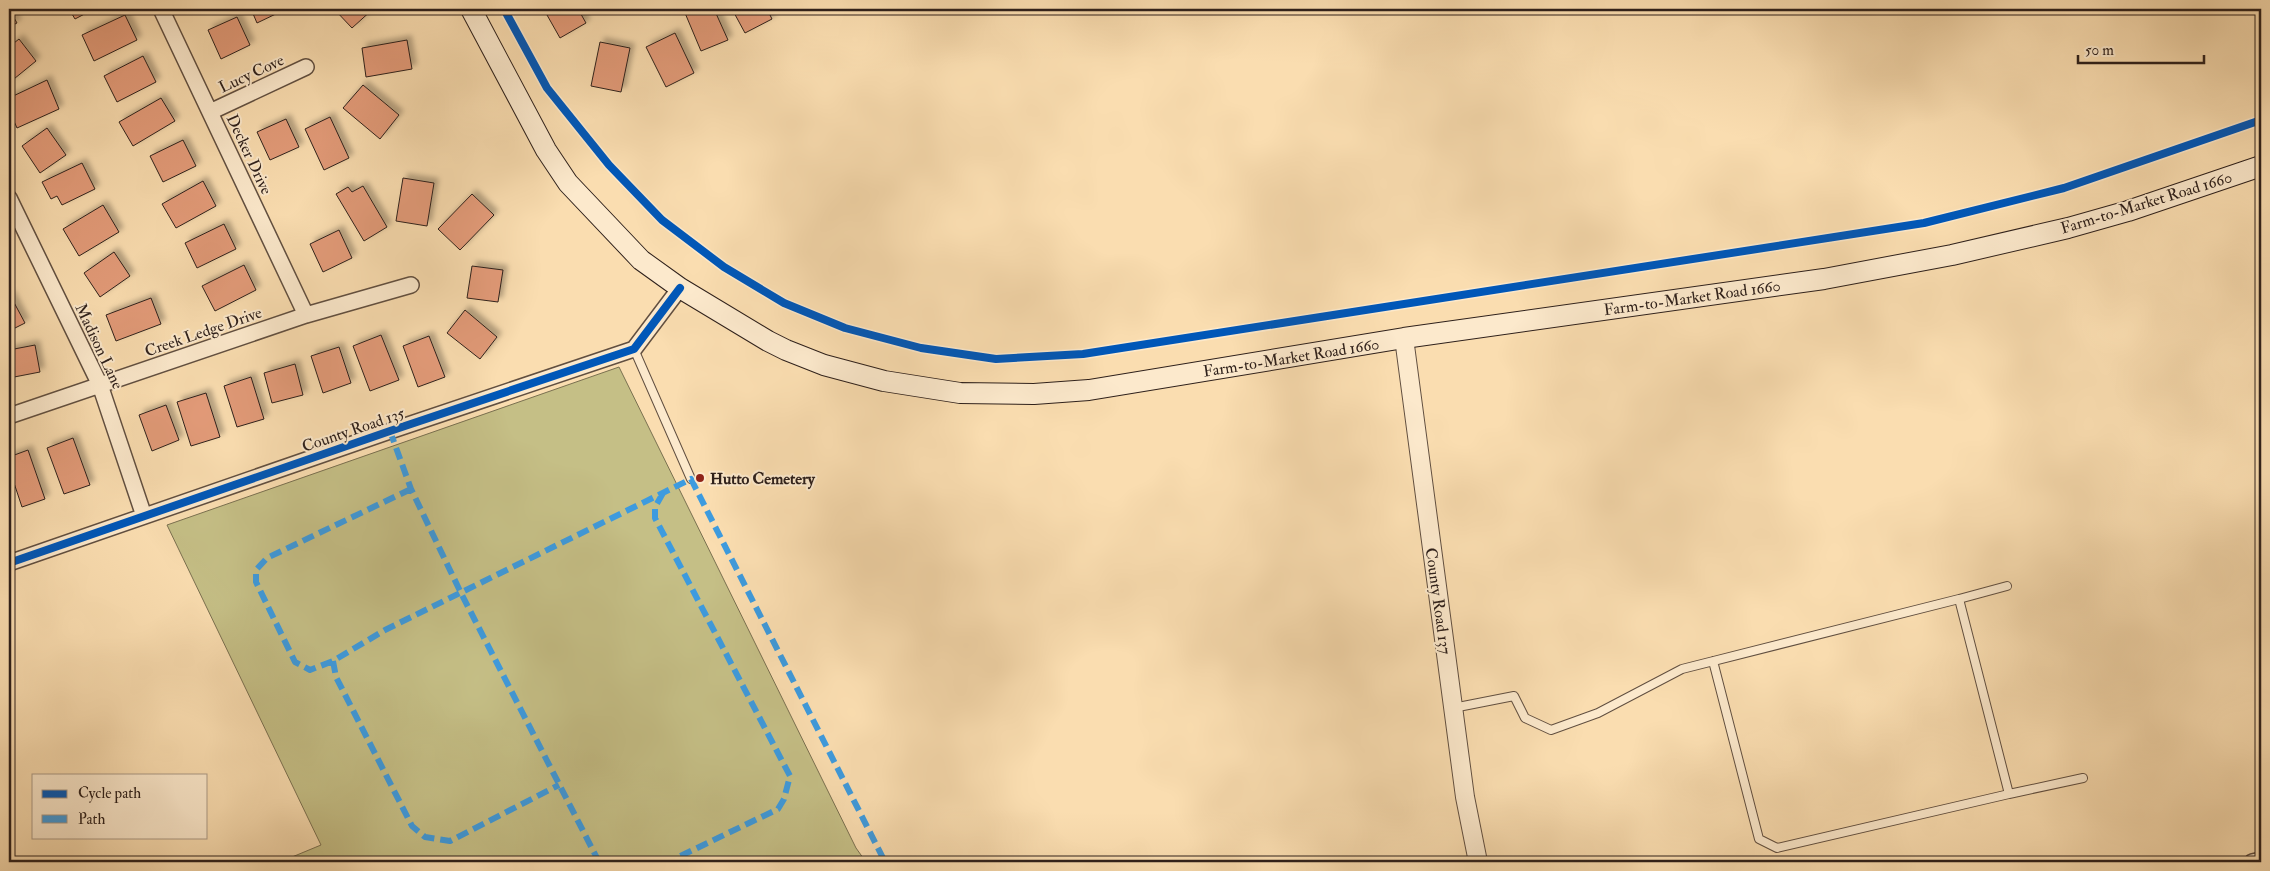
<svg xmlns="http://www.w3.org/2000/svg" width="2270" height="871" viewBox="0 0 2270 871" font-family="'IM FELL Double Pica',serif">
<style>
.green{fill:#c5bf86;stroke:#7a7050}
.building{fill:#e39b79;stroke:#2e201b;filter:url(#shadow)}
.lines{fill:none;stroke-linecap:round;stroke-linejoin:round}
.service-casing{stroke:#614f40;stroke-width:10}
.minor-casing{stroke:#614f40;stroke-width:18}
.tertiary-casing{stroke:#614f40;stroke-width:20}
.secondary-casing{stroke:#2e201b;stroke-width:22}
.service{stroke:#fce9cc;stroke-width:8}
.minor{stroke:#fce9cc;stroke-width:15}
.tertiary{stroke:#fce9cc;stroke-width:18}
.secondary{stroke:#fce9cc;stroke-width:20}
.quiet{stroke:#3d9bdf;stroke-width:6;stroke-dasharray:12 6;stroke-linecap:butt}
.cycleway-casing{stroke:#fce9cc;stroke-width:11}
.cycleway{stroke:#0057b8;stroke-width:8}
.poi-dot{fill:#8f2418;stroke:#fce9cc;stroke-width:2}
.labels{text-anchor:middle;stroke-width:4;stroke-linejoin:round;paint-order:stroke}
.street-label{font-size:16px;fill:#2e201b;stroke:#fce9cc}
.poi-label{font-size:16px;font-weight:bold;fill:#2e201b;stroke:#fce9cc;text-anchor:start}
</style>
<defs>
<filter id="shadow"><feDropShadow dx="4.5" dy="-4.5" stdDeviation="2.5" flood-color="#0004"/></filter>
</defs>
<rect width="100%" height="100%" fill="#faddb0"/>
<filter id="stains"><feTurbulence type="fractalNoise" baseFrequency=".004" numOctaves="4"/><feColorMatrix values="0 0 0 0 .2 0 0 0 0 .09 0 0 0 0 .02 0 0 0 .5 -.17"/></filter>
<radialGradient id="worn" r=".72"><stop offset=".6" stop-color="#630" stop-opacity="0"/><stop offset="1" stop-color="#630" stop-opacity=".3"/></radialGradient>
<path class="green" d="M619 367 856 848 866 862H280L321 845 167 525Z"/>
<path class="building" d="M9 9 17 23 9 27Z
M69 9H94L75 19Z
M251 9H281L282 11 257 23Z
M334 9H373L352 28Z
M559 9H578L586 23 560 38 547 15Z
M695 9H714L728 40 701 51 685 13Z
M732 9H767L772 19 745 33Z
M125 15 137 40 94 61 82 35Z
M237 17 250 45 221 59 208 30Z
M675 33 694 73 666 87 646 47Z
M19 39 36 61 9 83V47Z
M407 40 412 69 366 77 362 48Z
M600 42 630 48 621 92 591 86Z
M143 56 156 82 117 102 104 76Z
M47 80 59 109 17 128 9 110V98Z
M363 85 399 115 380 139 343 108Z
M161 98 175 121 133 146 119 122Z
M330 117 349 158 324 170 305 129Z
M286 119 299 147 270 160 257 132Z
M47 128 66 155 40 173 22 146Z
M183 140 196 166 163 182 150 156Z
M82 163 95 189 62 205 57 196 51 199 42 182Z
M403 178 434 183 427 226 396 221Z
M203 181 216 206 176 228 162 204Z
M363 186 387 227 364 241 336 194 348 187 352 192Z
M472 194 494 215 460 250 438 229Z
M103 205 119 232 79 256 63 229Z
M224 224 236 249 197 268 185 243Z
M339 230 352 258 323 272 310 244Z
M114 252 130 276 100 297 84 273Z
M244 265 256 290 215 311 202 286Z
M472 266 503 270 498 302 467 298Z
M10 295 25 323 9 331V296Z
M151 298 161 324 116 341 106 315Z
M465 310 497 337 480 359 447 333Z
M381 335 399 380 370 391 353 346Z
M429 336 445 377 418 387 403 346Z
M35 345 40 372 9 378V350Z
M339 347 351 383 323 393 311 356Z
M295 364 303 395 272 403 264 373Z
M251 377 264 419 237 427 224 386Z
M206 393 220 437 191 446 177 402Z
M166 405 179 440 152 451 139 415Z
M73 438 90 485 64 494 47 448Z
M28 450 45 499 22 507 9 468V457Z"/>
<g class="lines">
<defs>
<path id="service" d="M634 349 691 479
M1959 599 2007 586
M1453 708 1514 696 1525 718 1551 730 1598 713 1682 669 1959 599 2009 794 1777 848 1759 839 1713 661
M2009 794 2083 778"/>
<path id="minor" d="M161 9 306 315
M210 112 306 67
M9 198 100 385 144 516
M9 416 306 315 411 285
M9 563 390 431 634 349 680 288
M2252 862 2261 860"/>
<path id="tertiary" d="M1404 338 1465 797 1478 862"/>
<path id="secondary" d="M471 9 546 150 568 183 641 260 680 288 768 341 786 350 824 365 884 381 960 393 1034 394 1089 390 1404 338 1824 279 1952 255 2068 228 2128 211 2261 166"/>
</defs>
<use href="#service" class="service-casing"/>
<use href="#minor" class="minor-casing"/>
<use href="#tertiary" class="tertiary-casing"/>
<use href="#secondary" class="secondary-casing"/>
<use href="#service" class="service"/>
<use href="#minor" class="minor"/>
<use href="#tertiary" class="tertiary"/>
<use href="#secondary" class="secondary"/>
<path class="quiet" d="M390 431 411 489 461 593 599 862
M411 489 267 558 256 570V582L295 662 310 670 333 661 385 630 691 479 885 862
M663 493 655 507V518L790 776 784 799 778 809 668 862
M333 661 336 677 412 826 425 837 450 841 559 785"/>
<defs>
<path id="cycleway" d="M504 9 547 88 609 165 662 220 724 267 784 303 845 328 921 348 996 359 1083 354 1924 223 2064 188 2261 120
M9 563 390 431 634 349 680 288"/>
</defs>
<use href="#cycleway" class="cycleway-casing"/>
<use href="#cycleway" class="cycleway"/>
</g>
<circle class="poi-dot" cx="700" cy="478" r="5"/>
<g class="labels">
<g class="street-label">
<text transform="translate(251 73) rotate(-25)" y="6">Lucy Cove</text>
<text transform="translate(250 154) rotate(65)" y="6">Decker Drive</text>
<text transform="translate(2146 202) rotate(-17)" y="6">Farm-to-Market Road 1660</text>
<text transform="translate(1692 297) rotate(-8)" y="6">Farm-to-Market Road 1660</text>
<text transform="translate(203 331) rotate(-19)" y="6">Creek Ledge Drive</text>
<text transform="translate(100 346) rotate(65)" y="6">Madison Lane</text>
<text transform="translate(1291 357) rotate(-9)" y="6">Farm-to-Market Road 1660</text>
<text transform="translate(353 429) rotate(-19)" y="6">County Road 135</text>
<text transform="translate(1439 601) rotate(82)" y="6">County Road 137</text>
</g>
<g class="poi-label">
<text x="710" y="484">Hutto Cemetery</text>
</g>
</g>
<rect width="2270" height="871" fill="none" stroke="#faddb0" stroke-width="30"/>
<rect x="10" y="10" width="2250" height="851" fill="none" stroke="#2e201b" stroke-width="2.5"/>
<rect x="15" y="15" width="2240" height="841" fill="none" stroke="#2e201b"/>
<rect x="32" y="774" width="175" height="65" fill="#fce9cc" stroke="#aa9985"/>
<rect x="42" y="790" width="25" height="8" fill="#0057b8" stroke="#aa9985"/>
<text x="78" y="798" font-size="15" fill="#2e201b">Cycle path</text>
<rect x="42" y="815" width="25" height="8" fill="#3d9bdf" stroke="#aa9985"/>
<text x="78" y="824" font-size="15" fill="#2e201b">Path</text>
<path d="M2078 55v8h126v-8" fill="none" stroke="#2e201b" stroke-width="2.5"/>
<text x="2085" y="55" font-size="15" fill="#2e201b" stroke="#fce9cc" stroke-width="4" paint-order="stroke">50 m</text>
<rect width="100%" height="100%" filter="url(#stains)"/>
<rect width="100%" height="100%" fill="url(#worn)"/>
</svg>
